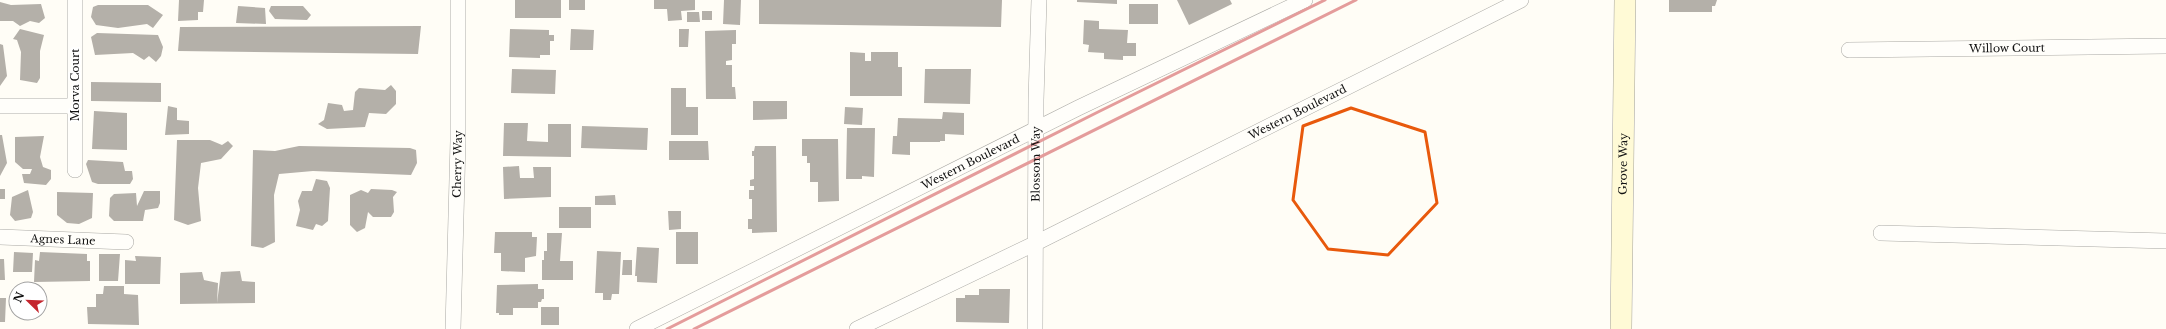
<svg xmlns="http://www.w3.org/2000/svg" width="2166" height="329" viewBox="0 0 2166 329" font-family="'Libre Baskerville',serif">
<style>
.building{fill:#5a524d}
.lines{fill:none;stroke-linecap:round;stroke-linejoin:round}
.street-casing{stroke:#444;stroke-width:16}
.secondary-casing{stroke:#333;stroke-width:22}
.street{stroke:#fff;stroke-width:15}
.secondary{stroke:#fff6b0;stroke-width:21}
.rail{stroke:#c4262e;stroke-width:3}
.marked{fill:none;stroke:#e8590c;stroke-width:3;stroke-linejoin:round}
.labels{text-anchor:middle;stroke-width:4;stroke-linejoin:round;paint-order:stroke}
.street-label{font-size:11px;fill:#111;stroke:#fff}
</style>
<rect width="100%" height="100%" fill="#fffdf5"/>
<path class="building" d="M179 0H204L203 12H198V20L178 21Z
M515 0H561V18H515Z
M569 0H585V10H569Z
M654 0H695V10L681 11 682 20 668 21 667 9H654Z
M724 0H741L740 25 723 24Z
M759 0H1002L1001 27 759 24Z
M1077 0H1117V4L1077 2Z
M1177 0H1230L1232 4 1189 25Z
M1669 0H1717L1715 6H1712V12H1669Z
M0 2 11 5 41 4 45 18 39 23 30 21 20 26 13 21H0Z
M1129 4H1158V24H1129Z
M98 5H148L163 15 153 28 147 24 118 28 96 25 91 17 93 7Z
M238 6 265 8 266 24 236 23Z
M271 6H303L311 15 307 20 275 19 269 11Z
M702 11H712V20H702Z
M687 12H699L700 22H687Z
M1084 20 1099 21V29L1128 30 1127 43H1136V56H1123V60L1104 59V53L1088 52 1089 45 1083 44Z
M421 26 418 54 178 51 180 27Z
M20 29 44 35 40 51V78L37 83 20 80 21 52 17 40 13 39Z
M510 29 549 30V35H554V41H550V55H540V58L509 57Z
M571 29 594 30 593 50H570Z
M679 29H689L688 47H679Z
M736 30V44H732V60L726 61V65H732V87H735L736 99H706L705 31Z
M97 33 158 35 163 47 161 56 156 62 149 56 144 60 133 53 95 55 91 37Z
M0 44 3 45 7 76 0 86Z
M850 52 865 53V61H871V52H898V67H902V96H850Z
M512 69 556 70 555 94 511 93Z
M925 69H971L970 104 924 103Z
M91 82 161 83V102L91 101Z
M391 85 396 91V104L386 114 369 113 365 127 327 129 318 124 324 120 328 103 342 105 344 111 353 110 355 92 359 88 385 90Z
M671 88H686V107H698V135H671Z
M753 101H787V119L753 120Z
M168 106 177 108V120L189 121V134L165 135Z
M845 107 863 108 862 125 844 124Z
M94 111 127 113V150L92 149Z
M943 112 964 113V135L945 134V141H940V142H910V155L892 154 893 136H897L898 118 942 119Z
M504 123H528L527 141 548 142V124H571V157L503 156Z
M582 126 648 128 647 150 581 148Z
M847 128H875L874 177 862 176V179H846Z
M0 135H2L7 163 0 176Z
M44 136 40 157 43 167 51 170V179L46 185 24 183 22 174H30L32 169H23L15 162V137Z
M802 139H838L839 201 818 202V182H810V163H807V156H802Z
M177 140H210L222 145 228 141 233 146 221 159 201 163 198 188 201 221 188 225 174 220Z
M669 141H708L709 160H669Z
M299 146 410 148 416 150 417 163 411 175 313 171 279 174 274 195 275 242 263 248 251 246 253 150 275 151Z
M755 146H776L777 232 752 233V229H748V219H752V199H749V190H754V186H750V180L754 179V156H752V151H754Z
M88 160 123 162 125 171H132L133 179 130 184H98L92 182 86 164Z
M519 166 520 178H534L533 167H551V197L504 199 503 167Z
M316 179 327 181 330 188 328 221 322 226 316 224 313 230 296 226 300 210 298 201 302 191H312Z
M0 189H5V199H0Z
M371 189 392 190 397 192 393 197 394 212 391 217H373L368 212 365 228 357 232 350 225V195L361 190 368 193Z
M28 190 33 212 31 218 15 221 10 215 12 197Z
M144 191H160V203L158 208 145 210 143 221H114L109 216 110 198 114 194 136 193 137 206Z
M57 192 93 193 92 218 79 224 67 223 57 215Z
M615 195 616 205H595V196Z
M559 207H591V228H559Z
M668 211H681V229L669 230Z
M495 232H532V237H537L536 256 525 258V272L501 271V253H494Z
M676 232H698V264H676Z
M547 233H562L560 261H573V280H542V260H544V251H547Z
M637 247 659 248 657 283 637 282V276H635Z
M597 251 621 252 619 294H612L611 300H603V293H595Z
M14 252 33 253 32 272H13Z
M40 252 87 254V261H90V281L34 282 35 260 39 261Z
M99 254H120L118 281H99Z
M135 256 161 257 160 284H125V260L136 261Z
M0 259H4L5 280H0Z
M623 260H632V275H622Z
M240 271 242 281 255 282V303L180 304V273L202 272 204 280 218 283 217 303 221 272Z
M538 284V289H544V299H542L541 302H538V308H513V315H499V313H496L497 285Z
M104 286H124V294L138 295 139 325 88 324 87 307H96V294H103Z
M979 289H1010L1009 323 956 322V298H965V295H979Z
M0 298H6L5 322H0Z
M541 307H559V325H541Z"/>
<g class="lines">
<defs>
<g id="street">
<path d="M75 0V170"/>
<path id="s1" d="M1849 50 2166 46"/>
<path d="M0 106H74"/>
<path d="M1881 233 2166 241"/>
<path id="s2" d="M0 237 126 242"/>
<path id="s3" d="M453 329 458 141V0"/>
<path id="s4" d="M637 329 1078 108 1305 0"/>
<path id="s5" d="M857 329 1036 243 1521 0"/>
<path id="s6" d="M1035 329 1036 100 1039 0"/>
</g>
<g id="secondary">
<path id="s7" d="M1621 329 1625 0"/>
</g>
</defs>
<use href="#street" class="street-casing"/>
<use href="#secondary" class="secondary-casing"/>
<use href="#street" class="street"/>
<use href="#secondary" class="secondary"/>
<path class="rail" d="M667 329 1098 112 1325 0
M694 329 1356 0"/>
</g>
<path d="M0 0H2166V329H0ZM1351 108 1425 132 1437 203 1388 255 1328 249 1293 200 1303 126Z" fill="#fffdf5" fill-opacity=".55" fill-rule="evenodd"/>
<path class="marked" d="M1351 108 1425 132 1437 203 1388 255 1328 249 1293 200 1303 126Z"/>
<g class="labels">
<g class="street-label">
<text dy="4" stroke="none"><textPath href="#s1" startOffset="158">Willow Court</textPath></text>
<text transform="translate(75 85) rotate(-90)" y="4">Morva Court</text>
<text dy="4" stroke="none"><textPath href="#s5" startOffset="491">Western Boulevard</textPath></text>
<text dy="4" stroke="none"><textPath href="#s4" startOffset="373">Western Boulevard</textPath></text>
<text dy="4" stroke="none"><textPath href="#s6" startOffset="165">Blossom Way</textPath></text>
<text dy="4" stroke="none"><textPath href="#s3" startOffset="165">Cherry Way</textPath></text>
<text dy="4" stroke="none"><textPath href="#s7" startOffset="165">Grove Way</textPath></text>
<text dy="4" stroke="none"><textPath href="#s2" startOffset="63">Agnes Lane</textPath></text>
</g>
</g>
<g transform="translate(28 301) rotate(293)"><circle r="19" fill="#ffffff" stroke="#a0a0a0"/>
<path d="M0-3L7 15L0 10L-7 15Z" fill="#c4262e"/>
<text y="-6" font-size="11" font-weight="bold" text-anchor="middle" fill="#111111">N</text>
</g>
</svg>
